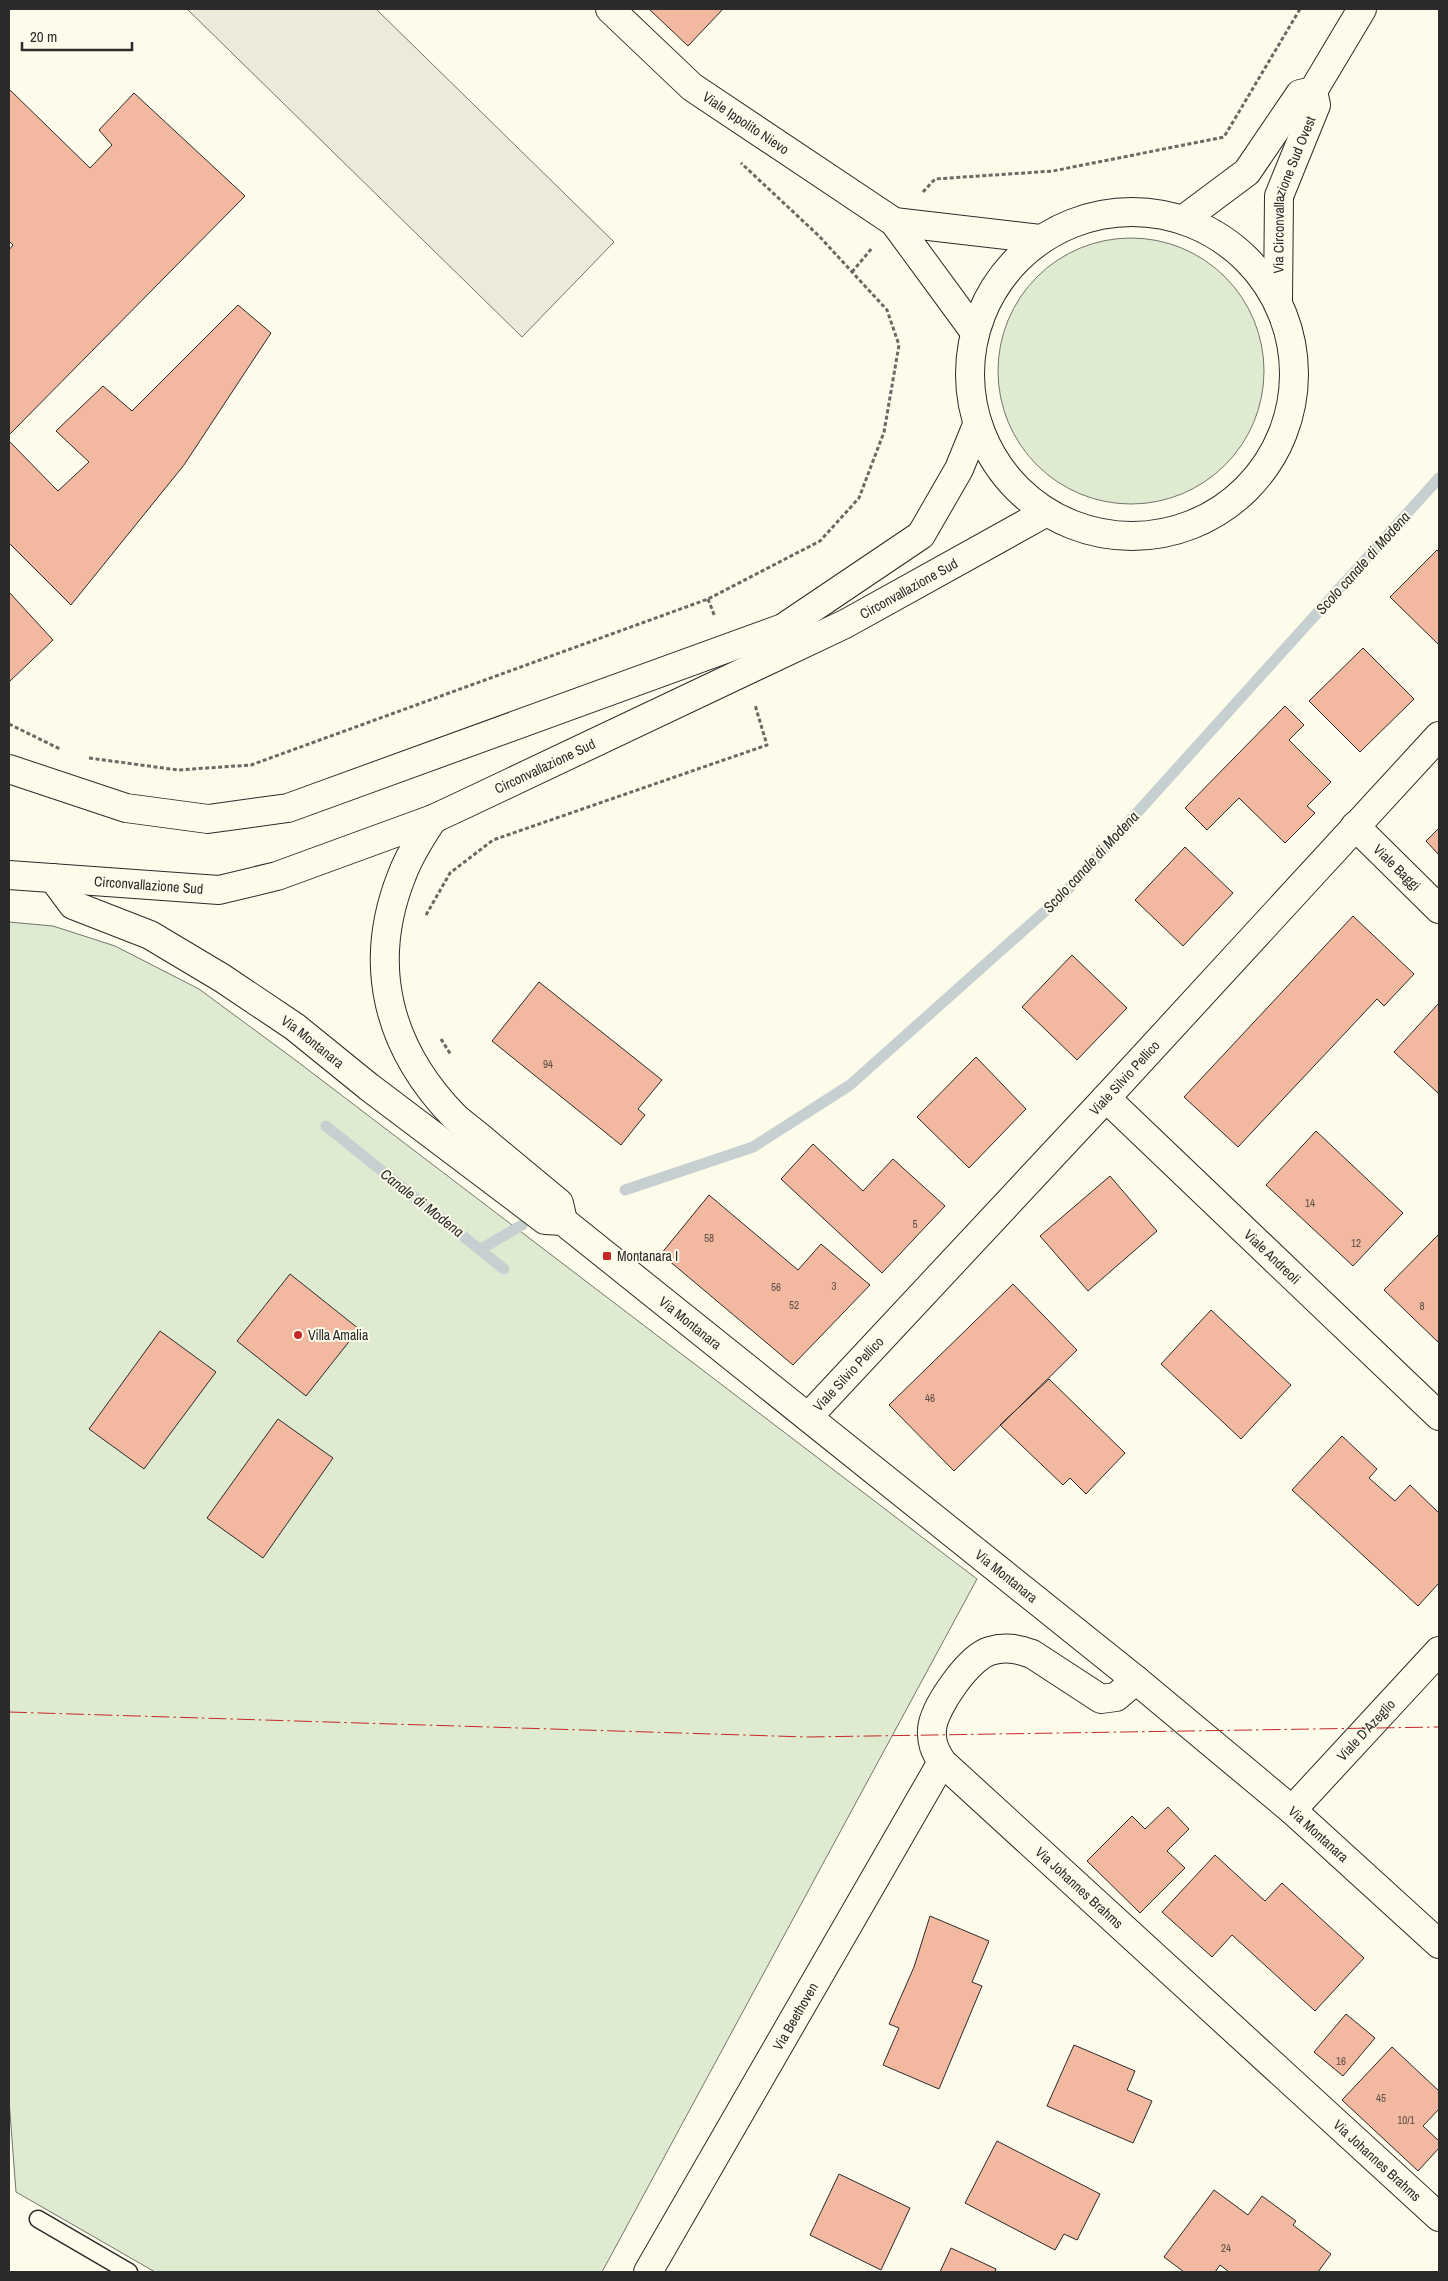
<svg xmlns="http://www.w3.org/2000/svg" width="1448" height="2281" viewBox="0 0 1448 2281" font-family="'Archivo Narrow',sans-serif">
<style>
.green{fill:#deebd1;stroke:#74746e}
.parking{fill:#eceadb;stroke:#74746e}
.lines{fill:none;stroke-linecap:round;stroke-linejoin:round}
.stream{stroke:#c7d0d0;stroke-width:11}
.building{fill:#f2b8a0;stroke:#2b2b2b}
.service-casing{stroke:#2b2b2b;stroke-width:19}
.minor-casing{stroke:#2b2b2b;stroke-width:30}
.secondary-casing{stroke:#2b2b2b;stroke-width:30}
.path{stroke:#6a6964;stroke-width:3;stroke-dasharray:4 2.5;stroke-linecap:butt}
.service{stroke:#fdfbea;stroke-width:16}
.minor{stroke:#fdfbea;stroke-width:28}
.secondary{stroke:#fdfbea;stroke-width:28}
.power{stroke:#c62828;stroke-width:1;stroke-dasharray:18 4 2.5 4;stroke-linecap:butt}
.poi-dot{fill:#c62828;stroke:#fdfbea;stroke-width:2}
.labels{text-anchor:middle;stroke-width:4;stroke-linejoin:round;paint-order:stroke}
.number-label{font-size:11px;fill:#5d4e48}
.street-label{font-size:14px;fill:#2b2b2b;stroke:#fdfbea}
.poi-label{font-size:14px;fill:#2b2b2b;stroke:#fdfbea;text-anchor:start}
.water-label{font-size:15px;font-style:italic;fill:#2b2b2b;stroke:#fdfbea}
</style>
<rect width="100%" height="100%" fill="#fdfbea"/>
<path class="green" d="M998 371a133 133 0 1 1 266 0a133 133 0 1 1-266 0Z
M9 922 53 926 115 946 199 989 294 1059 977 1579 602 2272H155L16 2192 9 2100Z"/>
<path class="parking" d="M187 9H376L614 242 522 337Z"/>
<g class="lines">
<path class="stream" d="M326 1126 504 1269
M625 1190 753 1147 850 1085 1062 896 1439 478
M481 1249 522 1225"/>
</g>
<path class="building" d="M649 9H723L688 46Z
M9 89 90 168 112 145 99 130 134 93 245 196 9 435V250L13 245 9 241Z
M238 305 271 333 184 465 71 605 9 543V441L58 491 89 462 56 431 103 386 132 411Z
M1437 550 1439 552V645L1390 597Z
M9 592 53 640 9 682Z
M1363 648 1414 699 1360 752 1309 701Z
M1285 706 1304 725 1289 740 1331 782 1307 806 1315 813 1285 843 1239 798 1207 830 1185 808Z
M1439 828V855L1426 841Z
M1185 847 1233 893 1183 946 1135 900Z
M1353 916 1414 974 1384 1006 1377 999 1238 1147 1184 1097Z
M1072 955 1127 1008 1077 1060 1022 1007Z
M539 982 662 1080 638 1109 645 1115 621 1145 492 1041Z
M1439 1003V1094L1394 1052Z
M976 1057 1026 1109 969 1168 917 1117Z
M1316 1131 1403 1213 1353 1266 1266 1185Z
M813 1144 863 1191 893 1159 945 1206 882 1273 781 1179Z
M1110 1176 1157 1231 1088 1291 1040 1236Z
M709 1195 798 1270 821 1244 870 1285 793 1365 661 1254Z
M1439 1234V1343L1384 1290Z
M290 1274 359 1329 306 1396 237 1341Z
M1013 1284 1077 1350 954 1471 889 1405Z
M1211 1310 1291 1385 1241 1439 1161 1364Z
M160 1331 216 1372 144 1469 89 1429Z
M1049 1379 1125 1453 1086 1494 1070 1478 1063 1485 1000 1425Z
M278 1419 333 1458 263 1558 207 1518Z
M1342 1436 1377 1469 1369 1478 1395 1501 1410 1485 1439 1513V1583L1418 1606 1292 1490Z
M1168 1807 1189 1829 1167 1851 1185 1868 1140 1913 1087 1861 1132 1816 1145 1829Z
M1215 1855 1265 1901 1282 1883 1364 1958 1315 2011 1232 1935 1212 1957 1162 1912Z
M930 1916 989 1941 972 1982 982 1986 939 2089 883 2065 899 2028 889 2024 914 1967Z
M1346 2014 1375 2038 1343 2076 1314 2052Z
M1074 2045 1135 2071 1127 2090 1152 2101 1133 2143 1047 2106Z
M1392 2047 1439 2091V2109L1423 2126 1439 2141V2148L1418 2171 1342 2100Z
M997 2141 1100 2194 1077 2240 1064 2234 1055 2250 965 2203Z
M839 2174 910 2208 881 2270 810 2235Z
M1214 2190 1248 2215 1262 2196 1296 2221 1293 2225 1331 2254 1318 2272H1229L1220 2265 1215 2272H1184L1164 2257Z
M951 2248 996 2269 995 2272H940Z"/>
<g class="lines">
<defs>
<path id="service" d="M38 2219 129 2272"/>
<g id="minor">
<path id="s1" d="M610 9 692 87 894 222 974 331"/>
<path d="M894 222 1040 239"/>
<path d="M433 819C421 837 409 856 402 875 366 965 388 1048 454 1116 465 1126 478 1135 489 1145 512 1164 536 1184 559 1203L563 1221"/>
<path id="s2" d="M1355 826 1439 909"/>
<path id="s3" d="M53 878 73 905 150 935 222 978 295 1027 369 1087 545 1220 563 1221 1136 1680 1292 1810 1439 1944"/>
<path id="s4" d="M1106 1098 1439 1416"/>
<path id="s5" d="M808 1417 1106 1098 1439 736"/>
<path id="s6" d="M1136 1680 1116 1697 1101 1699 1032 1654C1018 1649 1005 1646 990 1651 969 1657 934 1707 932 1729 931 1743 935 1751 942 1762L1439 2217"/>
<path id="s7" d="M1292 1810 1439 1651"/>
<path id="s8" d="M648 2272 942 1762"/>
</g>
<g id="secondary">
<circle cx="1132" cy="374" r="162"/>
<path d="M1184 219 1247 172 1300 94 1313 91 1362 9"/>
<path id="s9" d="M1278 301 1279 196 1316 105 1313 91"/>
<path d="M9 769 126 808 208 819 288 808 783 628 921 535 959 469 977 425"/>
<path id="s10" d="M9 875 219 890 277 876 433 819 463 805 845 624 1045 513"/>
</g>
</defs>
<use href="#service" class="service-casing"/>
<use href="#minor" class="minor-casing"/>
<use href="#secondary" class="secondary-casing"/>
<path class="path" d="M923 192 935 179 1053 171 1224 137 1300 9
M852 272 872 248
M708 599 715 617
M9 724 60 749
M89 758 178 770 251 765 708 599 820 541 859 498 884 432 899 345 887 310 819 236 741 163
M426 915 450 873 493 840 767 745 755 705
M441 1039 451 1055"/>
<use href="#service" class="service"/>
<use href="#minor" class="minor"/>
<use href="#secondary" class="secondary"/>
<path class="power" d="M9 1712 807 1737 1439 1727"/>
</g>
<g class="poi-dot">
<rect x="602" y="1251" width="10" height="10" rx="2.5"/>
<circle cx="298" cy="1335" r="5"/>
</g>
<g class="labels">
<g class="number-label">
<text x="548" y="1068">94</text>
<text x="1310" y="1207">14</text>
<text x="915" y="1228">5</text>
<text x="709" y="1242">58</text>
<text x="1356" y="1247">12</text>
<text x="834" y="1290">3</text>
<text x="776" y="1291">56</text>
<text x="794" y="1309">52</text>
<text x="1422" y="1310">8</text>
<text x="930" y="1402">46</text>
<text x="1341" y="2065">16</text>
<text x="1381" y="2102">45</text>
<text x="1406" y="2124">10/1</text>
<text x="1226" y="2252">24</text>
</g>
<g class="street-label">
<text dy="5" stroke="none"><textPath href="#s1" startOffset="178">Viale Ippolito Nievo</textPath></text>
<text dy="5" stroke="none"><textPath href="#s9" startOffset="109">Via Circonvallazione Sud Ovest</textPath></text>
<text dy="5" stroke="none"><textPath href="#s10" startOffset="965">Circonvallazione Sud</textPath></text>
<text dy="5" stroke="none"><textPath href="#s10" startOffset="560">Circonvallazione Sud</textPath></text>
<text dy="5" stroke="none"><textPath href="#s2" startOffset="59">Viale Baggi</textPath></text>
<text dy="5" stroke="none"><textPath href="#s10" startOffset="140">Circonvallazione Sud</textPath></text>
<text dy="5" stroke="none"><textPath href="#s3" startOffset="311">Via Montanara</textPath></text>
<text dy="5" stroke="none"><textPath href="#s5" startOffset="464">Viale Silvio Pellico</textPath></text>
<text dy="5" stroke="none"><textPath href="#s4" startOffset="230">Viale Andreoli</textPath></text>
<text dy="5" stroke="none"><textPath href="#s3" startOffset="785">Via Montanara</textPath></text>
<text dy="5" stroke="none"><textPath href="#s5" startOffset="59">Viale Silvio Pellico</textPath></text>
<text dy="5" stroke="none"><textPath href="#s3" startOffset="1190">Via Montanara</textPath></text>
<text dy="5" stroke="none"><textPath href="#s7" startOffset="109">Viale D'Azeglio</textPath></text>
<text dy="5" stroke="none"><textPath href="#s3" startOffset="1595">Via Montanara</textPath></text>
<text dy="5" stroke="none"><textPath href="#s6" startOffset="488">Via Johannes Brahms</textPath></text>
<text dy="5" stroke="none"><textPath href="#s8" startOffset="295">Via Beethoven</textPath></text>
<text dy="5" stroke="none"><textPath href="#s6" startOffset="892">Via Johannes Brahms</textPath></text>
</g>
<g class="poi-label">
<text x="617" y="1261">Montanara I</text>
<text x="308" y="1340">Villa Amalia</text>
</g>
<g class="water-label">
<text transform="translate(1363 563) rotate(-48)" y="5">Scolo canale di Modena</text>
<text transform="translate(1091 862) rotate(-47)" y="5">Scolo canale di Modena</text>
<text transform="translate(422 1203) rotate(38)" y="5">Canale di Modena</text>
</g>
</g>
<rect width="1448" height="2281" fill="none" stroke="#2b2b2b" stroke-width="20"/>
<path d="M22 42v8h110v-8" fill="none" stroke="#2b2b2b" stroke-width="2.5"/>
<text x="30" y="42" font-size="15" fill="#2b2b2b" stroke="#fdfbea" stroke-width="4" paint-order="stroke">20 m</text>
</svg>
